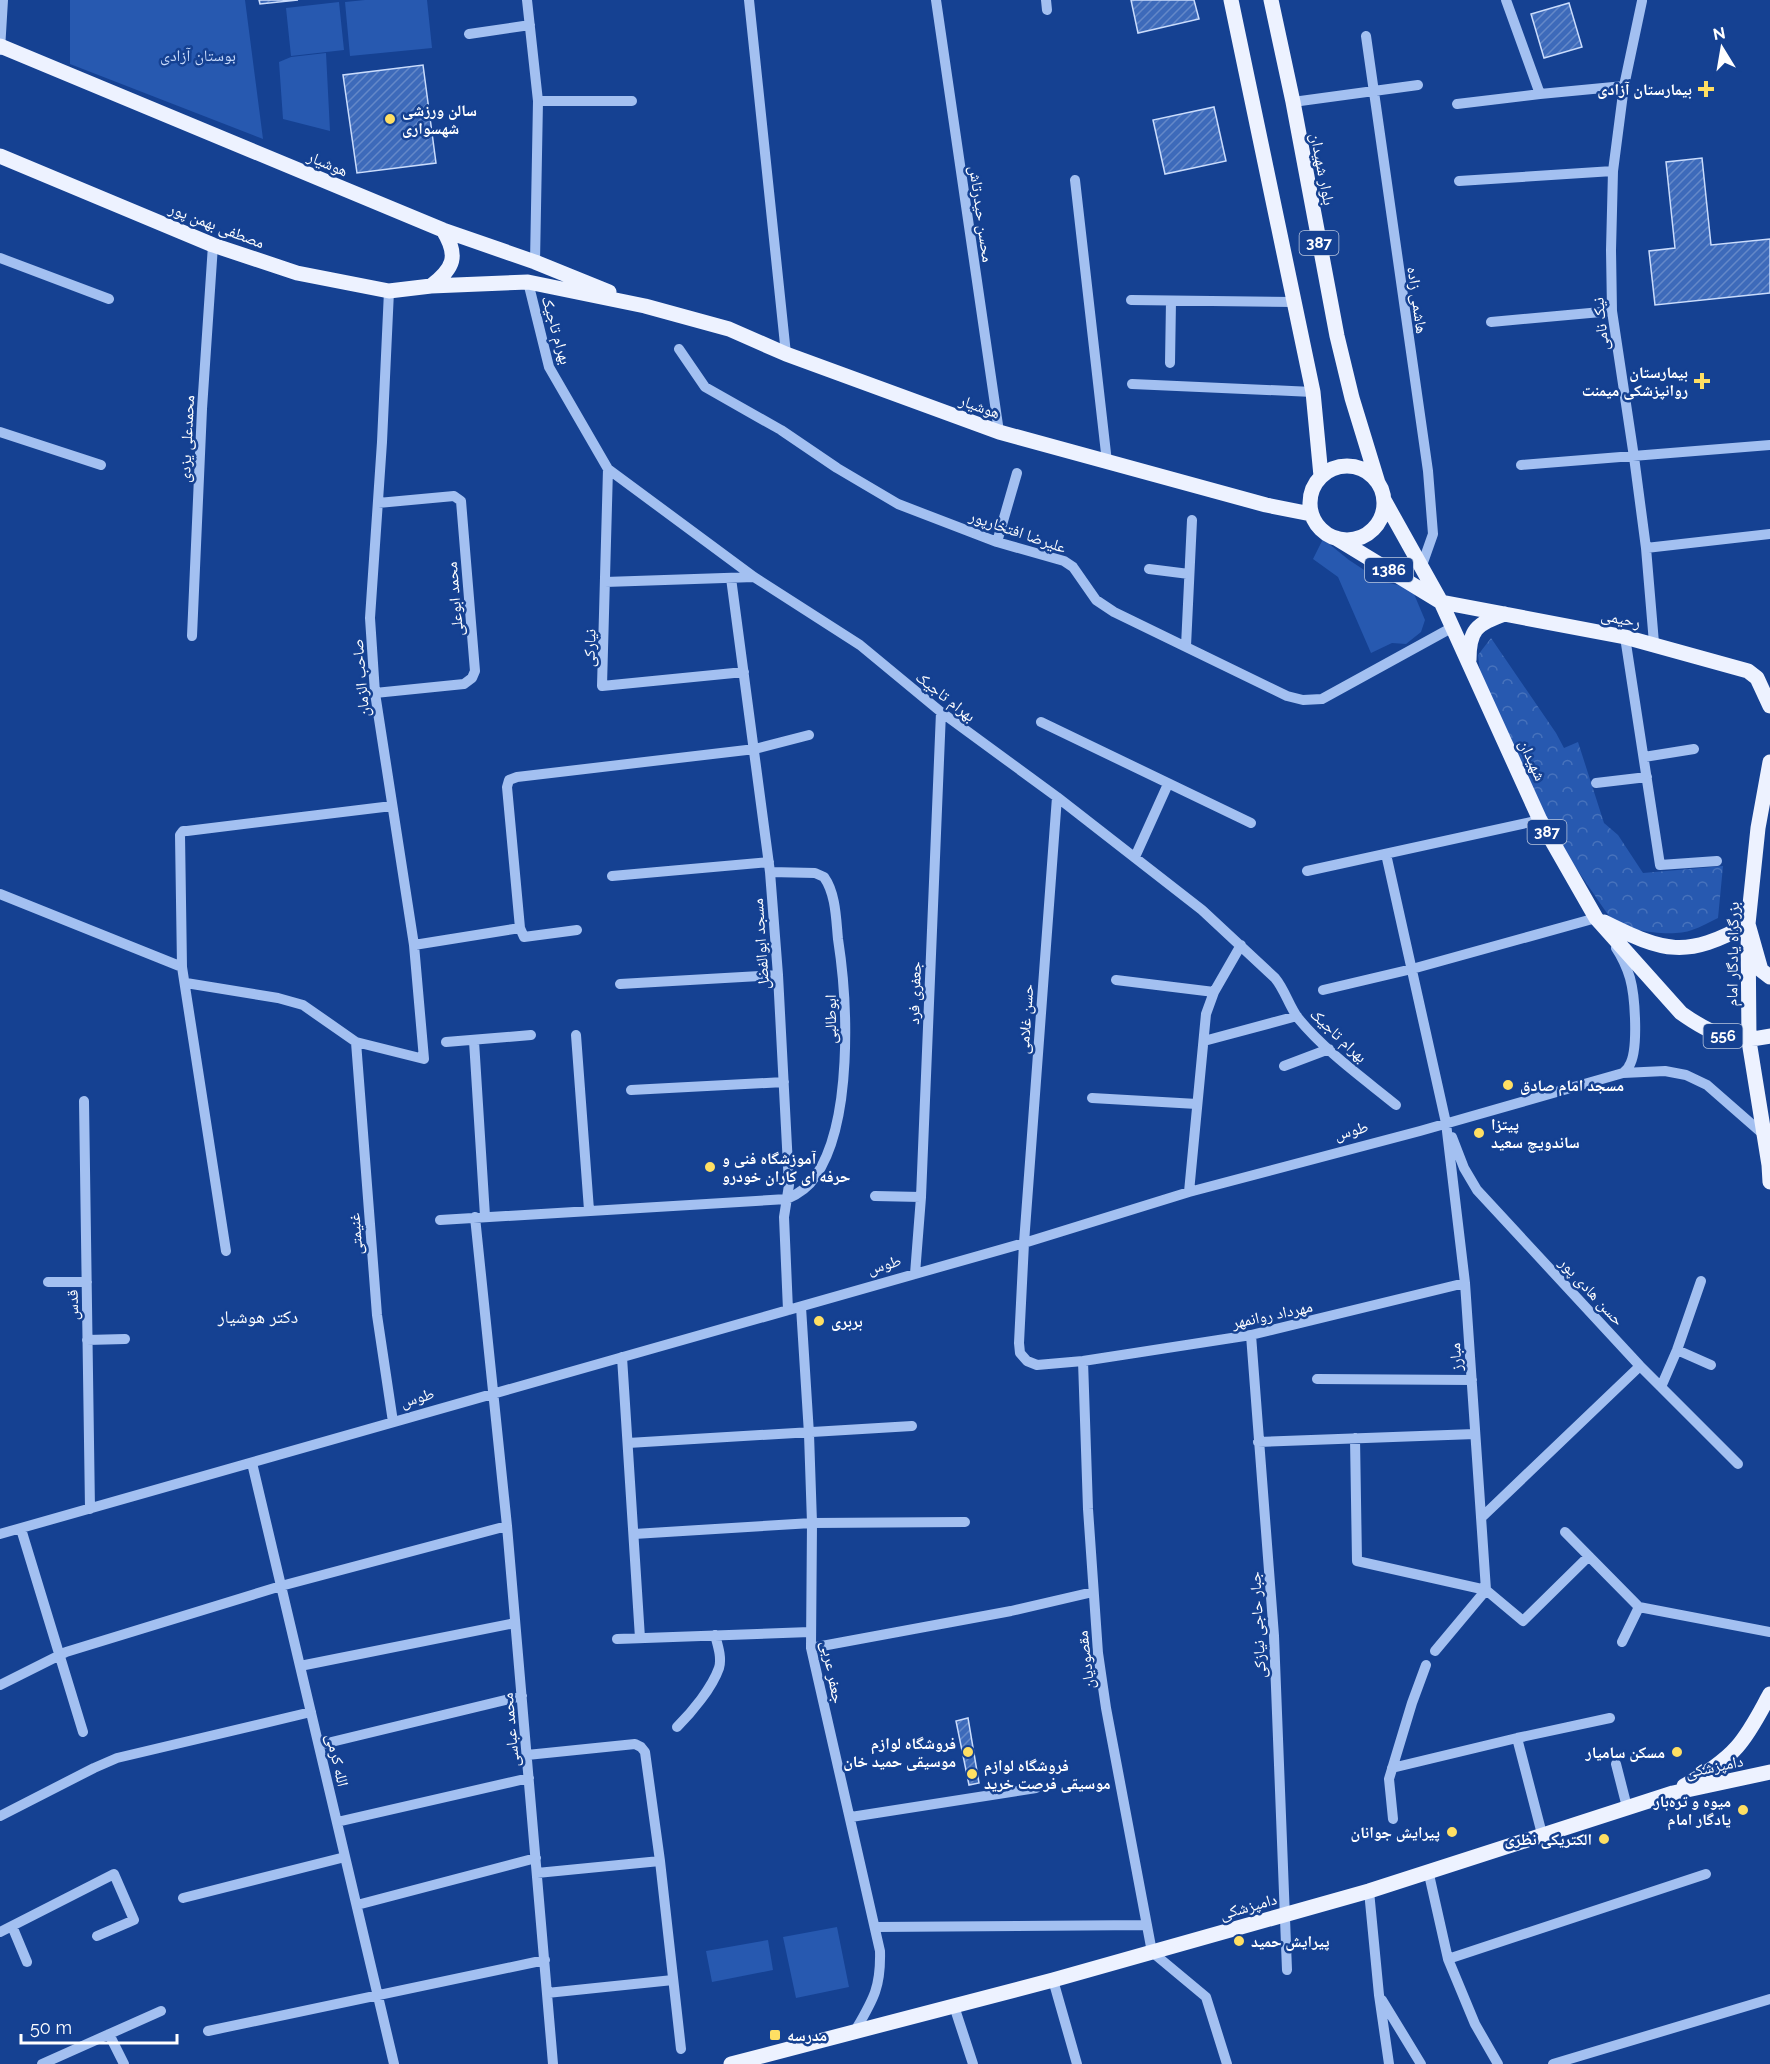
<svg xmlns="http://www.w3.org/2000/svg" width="1770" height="2064" viewBox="0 0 1770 2064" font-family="Raleway,'Noto Naskh Arabic',sans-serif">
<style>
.forest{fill:url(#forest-crowns)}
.park{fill:#2759b0}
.building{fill:url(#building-hatch);stroke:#cadcfc;stroke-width:1.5}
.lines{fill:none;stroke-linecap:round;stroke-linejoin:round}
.minor{stroke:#a3c0f1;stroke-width:10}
.major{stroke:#edf2ff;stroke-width:15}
.poi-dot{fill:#ffdf63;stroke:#154192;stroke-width:2}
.labels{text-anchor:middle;stroke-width:5;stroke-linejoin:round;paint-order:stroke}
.shield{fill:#154192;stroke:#b9c6de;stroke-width:1.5}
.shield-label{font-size:15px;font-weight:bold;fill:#fff}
.park-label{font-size:16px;fill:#cadcfc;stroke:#154192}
.poi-label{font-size:16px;font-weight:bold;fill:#fff;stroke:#154192;text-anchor:start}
.street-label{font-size:16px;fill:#fff;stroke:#154192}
.neighbourhood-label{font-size:18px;fill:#fff;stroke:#154192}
</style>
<defs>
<pattern id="forest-crowns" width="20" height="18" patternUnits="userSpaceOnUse" patternTransform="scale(1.5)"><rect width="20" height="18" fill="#2759b0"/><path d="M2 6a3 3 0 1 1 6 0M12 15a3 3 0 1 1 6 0" fill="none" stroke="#4772bc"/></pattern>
<pattern id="building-hatch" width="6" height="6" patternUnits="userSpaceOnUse" patternTransform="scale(1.5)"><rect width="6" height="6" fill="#3d6aba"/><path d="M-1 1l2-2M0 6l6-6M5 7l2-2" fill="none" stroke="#6488c8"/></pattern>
</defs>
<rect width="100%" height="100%" fill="#154192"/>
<path class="forest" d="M1491 638 1556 733 1564 748 1578 742 1604 823 1618 835 1643 873 1723 866 1718 918C1709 922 1701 927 1692 930 1674 937 1629 932 1614 920 1610 918 1607 913 1604 909L1550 830 1480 672 1478 655Z"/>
<path class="park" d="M70 0H245L263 139 70 64Z
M365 0H427L432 48 350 56 345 2Z
M339 2 344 50 291 56 286 8Z
M326 53 330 131 283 119 279 62 291 57Z
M1323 539 1349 560 1381 581 1402 586 1414 594 1425 620 1421 632 1406 644 1392 643 1371 653 1338 577 1313 559Z
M837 1927 849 1987 796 1998 783 1937Z
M768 1940 773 1970 712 1982 706 1951Z"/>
<path class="building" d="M259 0H298L260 4Z
M1131 0H1194L1199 19 1138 33Z
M1569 3 1582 47 1544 58 1531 14Z
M423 65 436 163 357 173 343 75Z
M1214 107 1226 161 1165 174 1153 120Z
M1702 158 1711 245 1770 239V293L1655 305 1649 251 1675 248 1666 162Z
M968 1718 979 1783 969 1785 956 1721Z"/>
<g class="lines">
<path class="minor" d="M527 0 538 101 535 262
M749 0 786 354
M936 0 999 432
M1046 0 1047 10
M1506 0 1540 94
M1642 1 1624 86 1613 171 1611 250 1612 311 1634 457 1646 548 1654 643
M469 34 530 25
M1366 36 1428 471 1433 534 1421 568
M0 50 3 0
M538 101H632
M1293 102 1418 85
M1457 104 1540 94 1624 86
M1075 180 1107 462
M1459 181 1613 171
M0 258 109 299
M528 282 549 367 608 469 754 577 860 645 941 712 1057 797 1202 910 1275 978C1285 990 1289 1006 1298 1018 1326 1052 1363 1078 1396 1105
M1131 300 1295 302
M1491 322 1612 311
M679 349 705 387 781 430 837 468 898 504 997 542 1064 561 1073 567 1096 600 1114 612 1287 696 1303 700 1322 699 1453 627
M1170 363 1171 301
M1132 384 1313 392
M0 432 101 465
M1521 465 1770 445
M608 469 602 686 744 672
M997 542 1017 473
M1646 548 1770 534
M1149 569 1189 574
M731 578 770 872 778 975 789 1185 784 1217 788 1310
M605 582 754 577
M192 636 202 409 213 245
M1625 637 1660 865 1717 861
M1186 646 1192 520
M375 693 464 684 472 678 475 671 461 501 454 496 378 503
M1041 722 1251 823
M1644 757 1694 749
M1596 783 1647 777
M1057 797 1024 1243 1019 1343 1020 1353 1027 1361 1037 1365 1083 1361 1251 1335 1465 1283
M1386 854 1446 1123 1465 1283 1486 1590
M1135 857 1168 784
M1307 871 1540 820
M612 876 769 862
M0 894 182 967
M577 930 524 937 520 928 507 787 509 780 517 777 755 749 809 735
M414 945 520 928
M1616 948C1622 957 1627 968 1630 978 1635 996 1639 1051 1629 1066 1628 1069 1625 1071 1623 1073
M1116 980 1214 992
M186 983 278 998 303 1005 356 1042 424 1059 414 945 375 693 370 618 382 442 389 291
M620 984 778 975
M1323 990 1412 969 1596 918 1599 923
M576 1035 589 1210
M474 1041 485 1216
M1204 1041 1297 1016
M356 1042 377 1315 393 1422
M446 1042 531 1035
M1284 1066 1329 1049
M631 1090 784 1082
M1092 1098 1197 1104
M84 1101 90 1509
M1452 1137 1464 1168 1477 1190 1640 1366 1738 1464
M1189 1192 1206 1014 1214 992 1241 945
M875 1196 921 1197
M475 1217 507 1526 553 2064
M440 1220 787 1199C798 1194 808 1188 815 1177 853 1123 848 1003 838 939 836 919 836 894 824 877L815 873 770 872
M226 1251 182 967 180 835 183 831H187L392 806
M915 1274 921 1197 941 712
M48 1282H87
M801 1307 809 1434 812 1523 811 1648 880 1951C881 1988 873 2000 855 2031
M1251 1335 1274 1636 1287 1970
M87 1340 125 1339
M1677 1350 1711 1365
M622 1357 640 1638
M1083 1361 1088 1509 1098 1653 1106 1708 1152 1952 1206 1997 1227 2064
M1317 1379 1472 1380
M1661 1387 1677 1350 1701 1281
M1355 1438 1357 1561 1486 1590 1523 1621 1588 1557
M1258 1442 1475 1434
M628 1443 912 1426
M252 1463 394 2064
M1481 1518 1640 1366
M21 1529 83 1732
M1565 1532 1639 1607 1770 1632
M0 1534 1024 1243 1189 1192 1420 1131 1623 1073 1665 1071 1686 1075 1707 1085 1763 1134
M634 1534 812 1523 965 1522
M617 1639 810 1632
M1622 1642 1639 1607
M811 1648 1011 1611 1093 1592
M1435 1651 1486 1590
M300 1666 515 1623
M0 1685 66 1652 281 1586 507 1526
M677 1727C692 1712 712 1688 719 1668 722 1658 718 1646 715 1635
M1517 1738 1542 1834
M319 1745 522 1696
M527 1755 635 1744 641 1747 645 1752 660 1861 681 2049
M1616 1764 1627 1807
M1392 1768 1517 1738 1610 1718
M0 1816 94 1768 117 1758 311 1712
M851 1817 1036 1788
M1393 1819 1389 1779 1412 1703 1426 1665
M337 1822 529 1778
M1428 1870 1448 1959 1475 2024 1498 2064
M537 1873 660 1861
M1369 1891 1379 1995 1389 2064
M183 1898 345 1857
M357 1905 536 1858
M12 1926 27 1962
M876 1927 1147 1925
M0 1932 114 1874 134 1920 97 1936
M1448 1959 1706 1874
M1053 1980 1077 2064
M547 1993 673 1980
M1382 2000 1421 2064
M954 2006 973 2064
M208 2031 545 1960
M109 2034 124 2064
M42 2064 161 2011
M1553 2064 1770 1999"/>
<path class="major" d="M1231 0 1313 392 1321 476
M1271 0 1293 102 1337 336 1352 398 1378 483
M0 46 443 230 535 262 609 292
M0 156 213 245 297 273 389 291 431 286 528 282 645 306 729 329 786 354 999 432 1266 505 1311 514
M431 286C454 268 459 256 443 230
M1310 503a37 37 0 1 1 74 0a37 37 0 1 1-74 0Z
M1384 500 1441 602 1540 820 1596 918 1681 1013C1712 1035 1733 1044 1770 1036
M1336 538 1441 602 1625 637 1748 671 1757 678 1770 706
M1469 660C1469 630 1476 624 1505 614
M1770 762 1758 828 1748 924 1749 1041 1769 1165 1770 1182
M1604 922C1664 952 1686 959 1748 924L1761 970 1770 977
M1684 1786C1702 1775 1722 1764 1737 1747 1751 1731 1760 1712 1770 1694
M731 2064 1053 1980 1369 1891 1673 1793 1770 1772"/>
</g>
<g class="poi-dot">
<path d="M1703 80h6v6h6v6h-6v6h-6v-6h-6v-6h6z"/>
<circle cx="390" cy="119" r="6"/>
<path d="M1699 372h6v6h6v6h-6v6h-6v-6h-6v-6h6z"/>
<circle cx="1508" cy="1085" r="6"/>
<circle cx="1479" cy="1133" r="6"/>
<circle cx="710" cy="1167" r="6"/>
<circle cx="819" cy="1321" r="6"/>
<circle cx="968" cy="1752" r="6"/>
<circle cx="1677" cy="1752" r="6"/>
<circle cx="972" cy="1774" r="6"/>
<circle cx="1743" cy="1810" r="6"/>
<circle cx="1452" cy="1832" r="6"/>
<circle cx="1604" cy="1839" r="6"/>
<circle cx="1239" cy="1941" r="6"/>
<rect x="769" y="2029" width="12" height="12" rx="3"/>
</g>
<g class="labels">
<g class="shield">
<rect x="1299.5" y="231" width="39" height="24" rx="4.5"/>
<rect x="1365" y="558" width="48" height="24" rx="4.5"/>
<rect x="1527.5" y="820" width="39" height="24" rx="4.5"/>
<rect x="1703.5" y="1024" width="39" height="24" rx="4.5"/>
</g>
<g class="shield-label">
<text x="1319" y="248">387</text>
<text x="1389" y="575">1386</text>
<text x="1547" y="837">387</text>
<text x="1723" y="1041">556</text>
</g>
<g class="park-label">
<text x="198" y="61">بوستان آزادی</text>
</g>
<g class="poi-label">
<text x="1692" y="95" text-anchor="end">بیمارستان آزادی</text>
<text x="402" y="116">سالن ورزشی<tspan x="402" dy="18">شهسواری</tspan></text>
<text x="1688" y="378" text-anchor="end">بیمارستان<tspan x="1688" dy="18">روانپزشکی میمنت</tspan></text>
<text x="1520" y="1091">مسجد امام صادق</text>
<text x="1491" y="1130">پیتزا<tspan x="1491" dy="18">ساندویچ سعید</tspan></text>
<text x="722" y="1164">آموزشگاه فنی و<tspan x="722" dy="18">حرفه ای کاران خودرو</tspan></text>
<text x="831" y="1327">بربری</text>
<text x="956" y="1749" text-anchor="end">فروشگاه لوازم<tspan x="956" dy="18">موسیقی حمید خان</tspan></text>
<text x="1665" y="1758" text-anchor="end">مسکن سامیار</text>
<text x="984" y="1771">فروشگاه لوازم<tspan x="984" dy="18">موسیقی فرصت خرید</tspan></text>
<text x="1731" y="1807" text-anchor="end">میوه و تره‌بار<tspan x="1731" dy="18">یادگار امام</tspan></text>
<text x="1440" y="1838" text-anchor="end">پیرایش جوانان</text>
<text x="1592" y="1845" text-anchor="end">الکتریکی نظری</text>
<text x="1251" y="1947">پیرایش حمید</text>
<text x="787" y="2041">مدرسه</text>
</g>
<g class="street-label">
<text transform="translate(328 163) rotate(23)" y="6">هوشیار</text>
<text transform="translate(1323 169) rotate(79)" y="6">بلوار شهیدان</text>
<text transform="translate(982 214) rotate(82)" y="6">محسن حیدرتاش</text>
<text transform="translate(217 225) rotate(21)" y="6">مصطفی بهمن پور</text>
<text transform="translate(1418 300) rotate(82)" y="6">هاشمی زاده</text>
<text transform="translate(1600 324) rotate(-96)" y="6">نیک نامی</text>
<text transform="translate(557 330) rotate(74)" y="6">بهرام تاجیک</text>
<text transform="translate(980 406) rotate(20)" y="6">هوشیار</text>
<text transform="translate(186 439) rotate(-87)" y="6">محمدعلی یزدی</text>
<text transform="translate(1018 531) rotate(19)" y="6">علیرضا افتخارپور</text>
<text transform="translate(454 599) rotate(-95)" y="6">محمد ابوعلی</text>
<text transform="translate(1621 618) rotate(12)" y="6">رحیمی</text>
<text transform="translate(589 648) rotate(-88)" y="6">نیارکی</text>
<text transform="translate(360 678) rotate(-95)" y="6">صاحب الزمان</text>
<text transform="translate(946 696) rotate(38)" y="6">بهرام تاجیک</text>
<text transform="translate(1533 760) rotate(66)" y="6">شهیدان</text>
<text transform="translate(760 944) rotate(-94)" y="6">مسجد ابوالفضل</text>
<text transform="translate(1732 954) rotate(-89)" y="6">بزرگراه یادگار امام</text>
<text transform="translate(914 993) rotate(-88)" y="6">جعفری فرد</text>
<text transform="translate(830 1019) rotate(-90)" y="6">ابوطالبی</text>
<text transform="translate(1025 1019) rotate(-86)" y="6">حسن غلامی</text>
<text transform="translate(1339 1035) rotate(43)" y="6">بهرام تاجیک</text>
<text transform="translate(1351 1130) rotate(-15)" y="6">طوس</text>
<text transform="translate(355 1234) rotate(-94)" y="6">غنیمتی</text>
<text transform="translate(884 1264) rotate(-16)" y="6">طوس</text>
<text transform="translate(1592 1291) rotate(47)" y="6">حسن هادی پور</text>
<text transform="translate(72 1305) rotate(-91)" y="6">قدس</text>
<text transform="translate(1272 1314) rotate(-12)" y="6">مهرداد روانمهر</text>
<text transform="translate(1455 1357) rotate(-94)" y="6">مبارز</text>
<text transform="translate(417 1397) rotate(-16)" y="6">طوس</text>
<text transform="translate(1257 1625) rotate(-93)" y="6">جبار حاجی نیازکی</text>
<text transform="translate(1085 1660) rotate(-97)" y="6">مقصودیان</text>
<text transform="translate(833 1672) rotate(79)" y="6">جعفر عربی</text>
<text transform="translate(510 1730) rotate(-95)" y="6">محمد عباسی</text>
<text transform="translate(338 1760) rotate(77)" y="6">الله کرمی</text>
<text transform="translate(1714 1766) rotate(-12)" y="6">دامپزشکی</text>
<text transform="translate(1248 1906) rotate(-16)" y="6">دامپزشکی</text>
</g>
<g class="neighbourhood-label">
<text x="258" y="1323">دکتر هوشیار</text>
</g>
</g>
<g transform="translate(1722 48) rotate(349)" stroke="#154192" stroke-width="4.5" paint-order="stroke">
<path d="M0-4.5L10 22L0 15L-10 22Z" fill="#ffffff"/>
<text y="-9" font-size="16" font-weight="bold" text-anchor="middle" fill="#ffffff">N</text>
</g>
<path d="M21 2034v9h156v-9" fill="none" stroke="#ffffff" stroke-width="3"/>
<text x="30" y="2034" font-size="18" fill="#ffffff" stroke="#154192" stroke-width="4.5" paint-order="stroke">50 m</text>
</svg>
